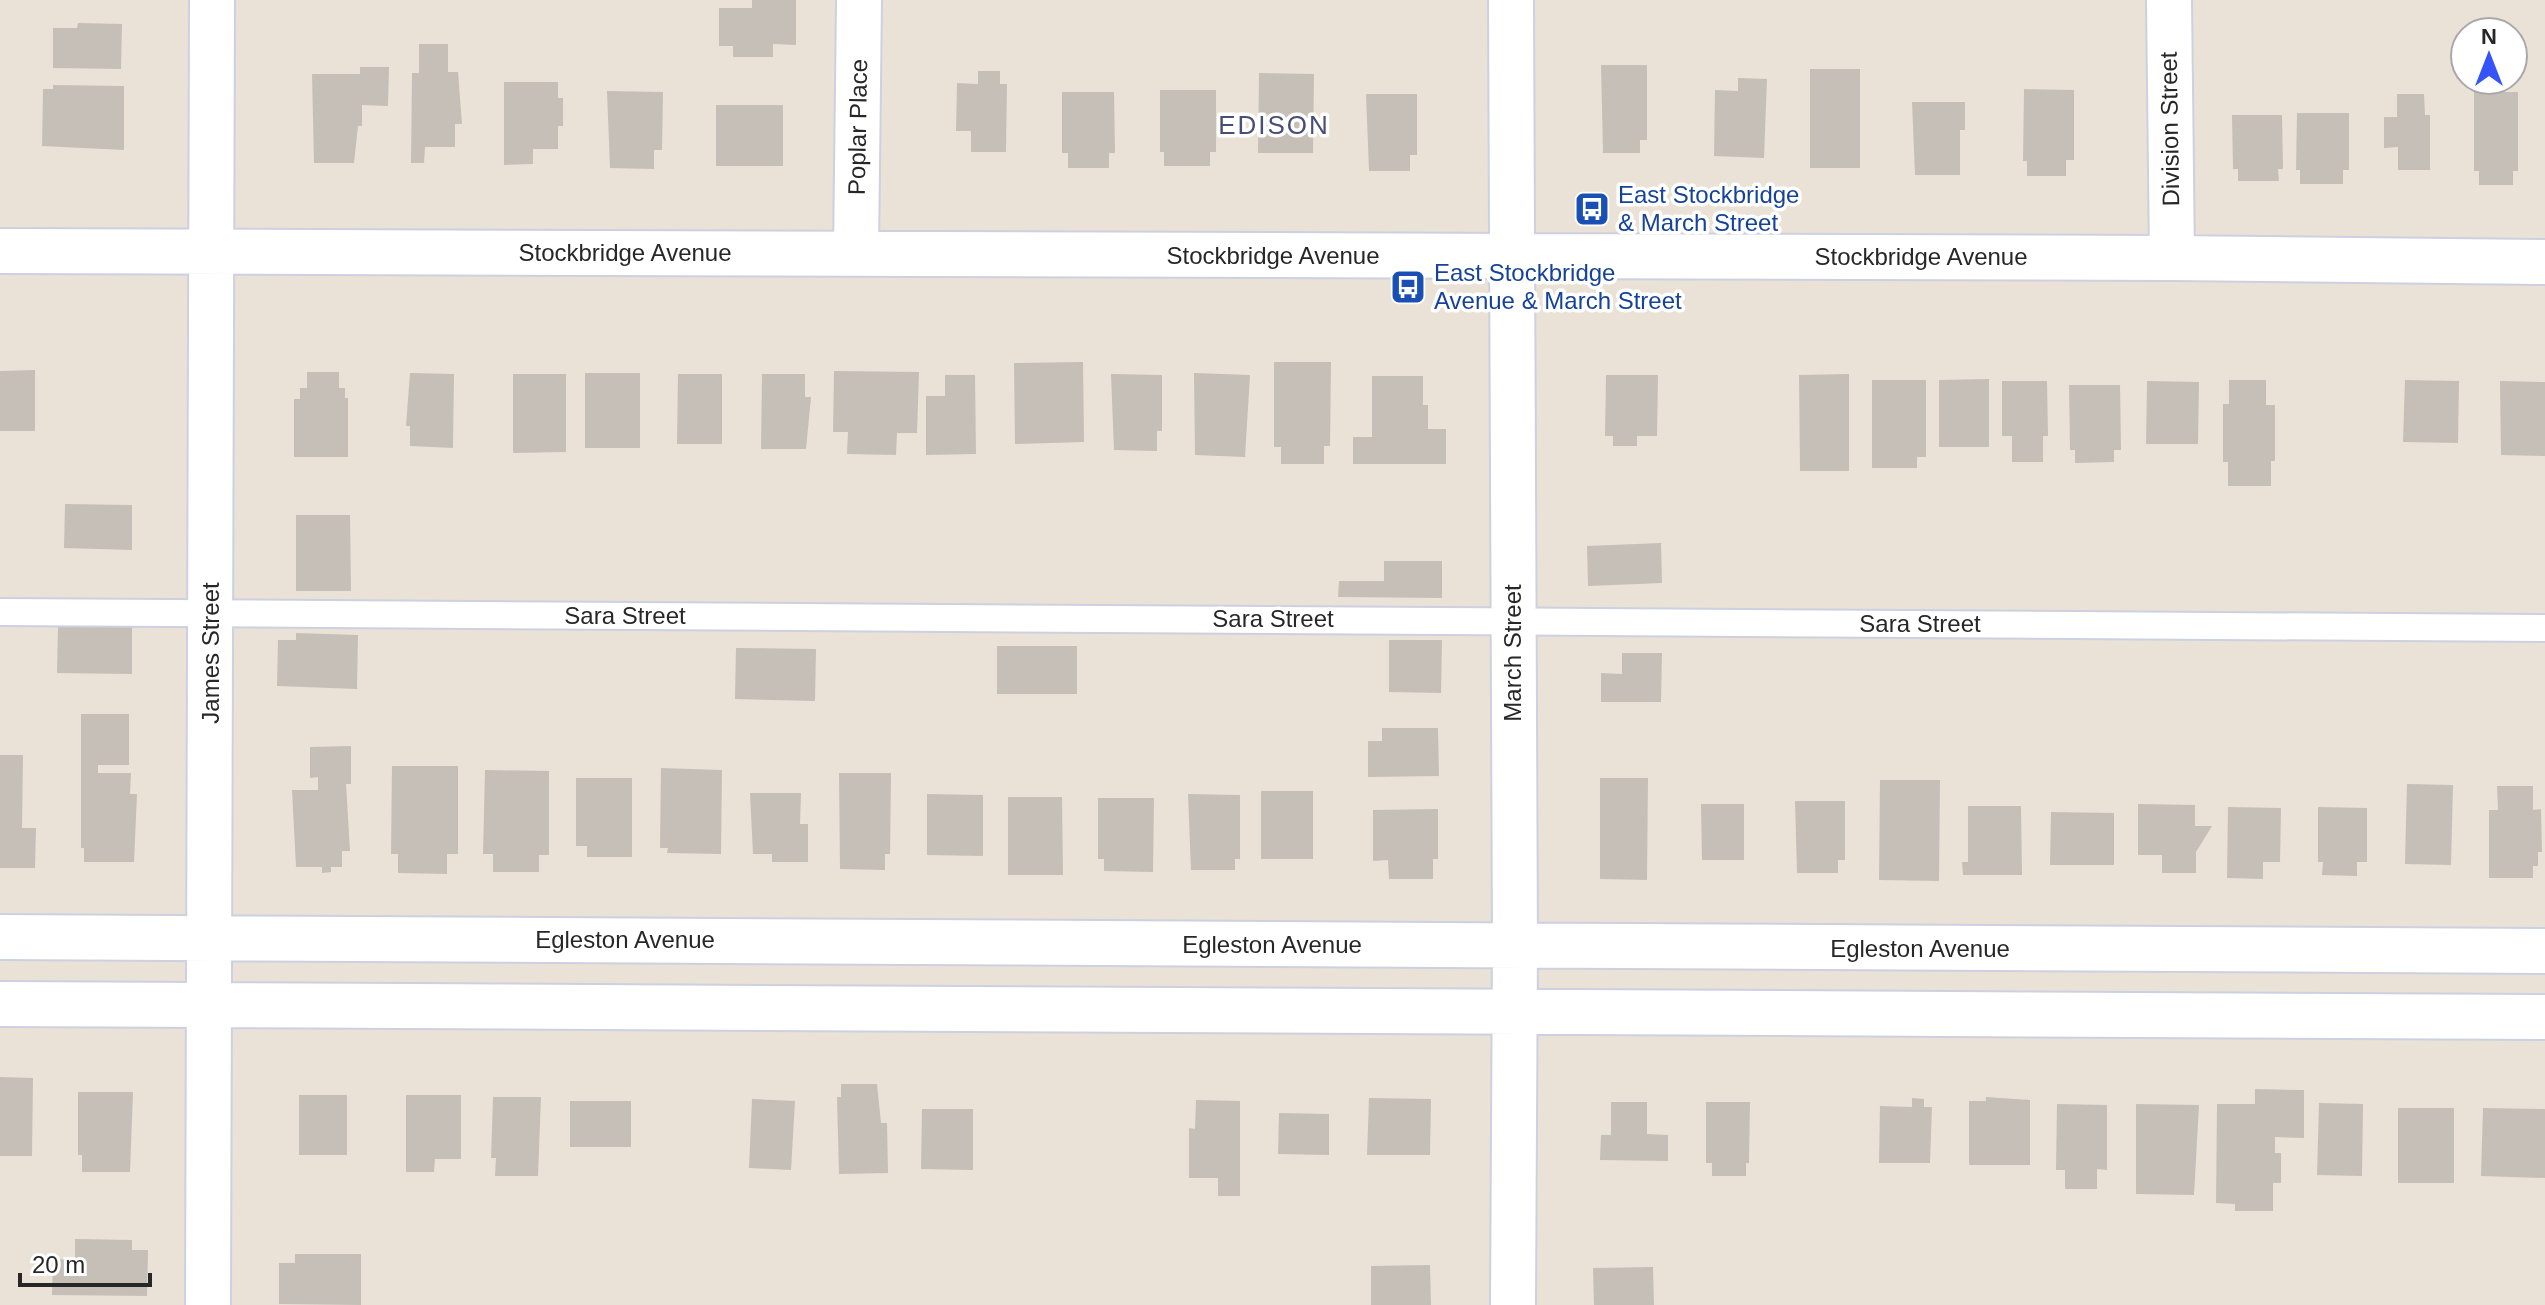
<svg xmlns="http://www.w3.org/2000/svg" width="2545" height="1305" viewBox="0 0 2545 1305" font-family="Helvetica,sans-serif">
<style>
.building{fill:#c5bfb7}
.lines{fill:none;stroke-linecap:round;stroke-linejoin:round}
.lane-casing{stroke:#cdd0e0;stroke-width:30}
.street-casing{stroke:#cdd0e0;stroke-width:48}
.lane{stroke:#fff;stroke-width:26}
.street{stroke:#fff;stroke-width:44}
.labels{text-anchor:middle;stroke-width:7;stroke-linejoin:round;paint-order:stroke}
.street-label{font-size:24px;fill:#272727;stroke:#fff}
.transit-label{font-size:24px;fill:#164399;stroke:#fff;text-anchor:start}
.neighbourhood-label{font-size:26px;letter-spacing:2px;fill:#484f76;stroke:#fff}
</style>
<rect width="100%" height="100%" fill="#eae2d7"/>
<path class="building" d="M752 0H796V45L773 44V57H733V46H719V8H752Z
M78 23 122 24 121 69 53 68V28H77Z
M419 44H448V72H458L462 124H455V147H425L424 163H411L412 73H419Z
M1601 65H1647V140H1640V153H1603Z
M360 67H389L388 106 362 105V126H358L354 163H314L312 74H360Z
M1810 69H1860V168H1810Z
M978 71H1000V84H1007L1006 152H971V131H956L957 83 978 84Z
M1259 73 1314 74 1313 153H1258Z
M1738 78 1767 79 1764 158 1714 156 1715 90 1738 91Z
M504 82H558V98H563V126H558V149H533V164L504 165Z
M53 85 124 86V150L42 146 43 89H53Z
M2024 89 2074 90V160H2066V176H2027V161H2023Z
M1160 90H1216V152H1210V166H1164V152H1160Z
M607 91 663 92 662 150H654V169L610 168Z
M1062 92H1114L1115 153H1109V168H1068V153H1062Z
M2474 92H2518V171H2513V185H2479V171H2474Z
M1366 94H1417V155H1410V171H1369Z
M2397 94H2424L2425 115H2430V170H2398V147L2384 148V117H2397Z
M1912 102H1965V130H1960V175H1915Z
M716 105H783V166H716Z
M2297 113H2349V170H2343V184H2300V170H2296Z
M2232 115H2282L2283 169H2278L2279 181H2238V169H2233Z
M1083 362 1084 442 1015 444 1014 363Z
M1274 362H1331L1330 446H1324V464H1281V447H1274Z
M35 370V431H0V371Z
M834 371 919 372 917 433H897L896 455 847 454 848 432H833Z
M307 372H339V388H345V398H348V457H294V399H300V388H307Z
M410 373 454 374 453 448 410 446V426H406Z
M585 373H640V448H585Z
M1194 373 1250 375 1245 457 1195 455Z
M513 374H566V452L513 453Z
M678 374H722V444H677Z
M762 374H805V397H811L806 449H761Z
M1111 374 1162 375V431H1157V451L1114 450Z
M1849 374V471H1800L1799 375Z
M945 375H975L976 454 926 455V396H945Z
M1606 375H1658L1657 436H1637V446H1613V436H1605Z
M1372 376H1423V405H1428V429H1446V464H1353V437H1372Z
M1989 379V447H1939V380Z
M1872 380H1926V457H1917V468H1872Z
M2229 380H2266V405H2275V461H2271V486H2228V462H2223V404H2229Z
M2405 380 2459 381 2458 443 2403 442Z
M2002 381H2047L2048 436H2043V462H2012V436H2002Z
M2147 381 2199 382 2198 444H2146Z
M2500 381 2545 382V456L2501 455Z
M2069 385H2120L2121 450H2114V462L2075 463V450H2070Z
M65 504 132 505V550L64 548Z
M296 515H350L351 591H296Z
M1661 543 1662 583 1588 586 1587 546Z
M1384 561H1442V598L1338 597 1339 581H1384Z
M58 626 132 627V674L57 673Z
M296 633 358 635 357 689 277 686 278 640H296Z
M1389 640H1442L1441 693 1389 692Z
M997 646H1077V694H997Z
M736 648 816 649 815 701 735 699Z
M1622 653H1662L1661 702H1601V673L1622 674Z
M81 714H129V765H98V773H131L130 794H137L134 862H84V848H81Z
M1382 728H1438L1439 776 1368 777V741H1382Z
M351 746V784H346L350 851H342V867H331V872L322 873V867H296L292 790H318V777L310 778V747Z
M0 755H23L22 828H36L35 868H0Z
M392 766H458V854H447V874L398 873V854H391Z
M661 768 722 770 721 854 667 853 668 848H660Z
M485 770 549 771V855H539V872H493V854H483Z
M839 773H891L890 854H885V870L840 869Z
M576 778H632V857H587V846H576Z
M1600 778H1648L1647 880 1600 879Z
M1880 780H1940L1939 881 1879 880Z
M2407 784 2453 785 2451 865 2405 864Z
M2497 786H2533V810L2541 809 2542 852H2538V866H2533V878H2489V810H2498Z
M1261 791H1313V859H1261Z
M750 793H801L800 824H808V862H772V854H753Z
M927 794 983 795V856L927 855Z
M1188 794 1240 795V859H1235V870H1191Z
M1008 797H1062L1063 875H1008Z
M1098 798H1154L1153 872 1104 871V859H1098Z
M1795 801H1845V860H1838V873H1797Z
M1701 804H1744V860H1702Z
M2138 804 2195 805V826H2212L2196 852V873H2162V855H2138Z
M1968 806H2021L2022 875H1963L1962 862H1968Z
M2228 807 2281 808 2280 862H2263V879L2227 878Z
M2318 807 2367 808V862H2357V876L2322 875 2323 862H2318Z
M1438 809V859H1433V879H1389L1388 860 1373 861V810Z
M2051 812 2114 813V865H2050Z
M0 1077 33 1078 32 1156H0Z
M841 1084H877L881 1123H887L888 1173 839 1174 837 1097H841Z
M2255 1089 2304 1090V1138L2275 1137V1153H2281V1183H2273V1211H2235V1204L2216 1203 2217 1104H2255Z
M78 1092H133L130 1172H82V1155H78Z
M299 1095H347V1155H299Z
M406 1095H461V1159H435L434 1172H406Z
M493 1097H541L538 1176H495L496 1158H491Z
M1986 1097 2030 1100V1165H1969V1101H1986Z
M1369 1098 1431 1099 1430 1155H1367Z
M1912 1098 1924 1099V1107H1932L1930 1163H1879L1880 1106 1912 1107Z
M752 1099 795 1101 791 1170 749 1168Z
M1196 1100 1240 1101V1196H1218V1178H1189V1128L1195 1129Z
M570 1101H631V1147H570Z
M1611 1102H1647V1134L1668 1135V1161L1600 1160 1601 1135H1611Z
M1706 1102H1750L1749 1163H1746V1176H1712V1163H1706Z
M2319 1103 2363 1104 2362 1176 2317 1175Z
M2057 1104 2107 1105V1170L2097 1169V1189H2065V1170H2056Z
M2136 1104 2199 1105 2194 1195 2136 1194Z
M2398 1108H2454V1183H2398Z
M2483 1108 2545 1109V1178L2481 1176Z
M922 1109H973V1170L921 1169Z
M1279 1113 1329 1114V1155L1278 1154Z
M75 1239 132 1240V1250H148L147 1296 52 1295 53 1259 75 1260Z
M295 1254H361V1305L279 1304V1263H295Z
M1430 1265 1431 1305H1371V1266Z
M1653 1267 1654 1305H1594L1593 1268Z"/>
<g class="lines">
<defs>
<path id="lane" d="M0 612 2545 628"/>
<path id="street" d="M1511 0 1515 947 1513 1305
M2169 0 2172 258
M0 251 2172 258 2545 262
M856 254 859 0
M0 937 2545 951
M0 1004 2545 1017
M208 1305 212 0"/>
</defs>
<use href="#lane" class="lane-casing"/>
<use href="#street" class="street-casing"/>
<use href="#lane" class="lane"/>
<use href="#street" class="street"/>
</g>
<defs>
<symbol id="bus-square" viewBox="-11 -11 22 22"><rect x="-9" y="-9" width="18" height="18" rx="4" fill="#1a4fb4" stroke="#fff"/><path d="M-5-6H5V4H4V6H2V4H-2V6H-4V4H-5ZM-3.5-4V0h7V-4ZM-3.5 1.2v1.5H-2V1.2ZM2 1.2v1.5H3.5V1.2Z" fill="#fff"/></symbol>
</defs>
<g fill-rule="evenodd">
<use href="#bus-square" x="1572" y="189" width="40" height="40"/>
<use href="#bus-square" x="1388" y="267" width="40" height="40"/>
</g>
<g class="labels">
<g class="street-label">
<text transform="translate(858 127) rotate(-89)" y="8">Poplar Place</text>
<text transform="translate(2170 129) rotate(-91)" y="8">Division Street</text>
<text x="625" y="261">Stockbridge Avenue</text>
<text x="1273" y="264">Stockbridge Avenue</text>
<text x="1921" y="265">Stockbridge Avenue</text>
<text x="625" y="624">Sara Street</text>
<text x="1273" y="627">Sara Street</text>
<text x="1920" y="632">Sara Street</text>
<text transform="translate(211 653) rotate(-90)" y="8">James Street</text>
<text transform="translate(1513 653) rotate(-90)" y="8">March Street</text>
<text x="625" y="948">Egleston Avenue</text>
<text x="1272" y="953">Egleston Avenue</text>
<text x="1920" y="957">Egleston Avenue</text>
</g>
<g class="transit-label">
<text x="1618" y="203">East Stockbridge<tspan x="1618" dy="28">&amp; March Street</tspan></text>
<text x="1434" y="281">East Stockbridge<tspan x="1434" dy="28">Avenue &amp; March Street</tspan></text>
</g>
<g class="neighbourhood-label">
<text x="1274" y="134">EDISON</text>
</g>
</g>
<g transform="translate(2489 56)"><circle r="38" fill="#ffffff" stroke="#a9a9a9" stroke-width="2"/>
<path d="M0-6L14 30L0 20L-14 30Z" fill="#3454fa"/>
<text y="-12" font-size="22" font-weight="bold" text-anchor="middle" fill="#272727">N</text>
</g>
<path d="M20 1273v12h130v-12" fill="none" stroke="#272727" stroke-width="4"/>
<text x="32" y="1273" font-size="24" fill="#272727" stroke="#ffffff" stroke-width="6" paint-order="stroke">20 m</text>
</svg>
